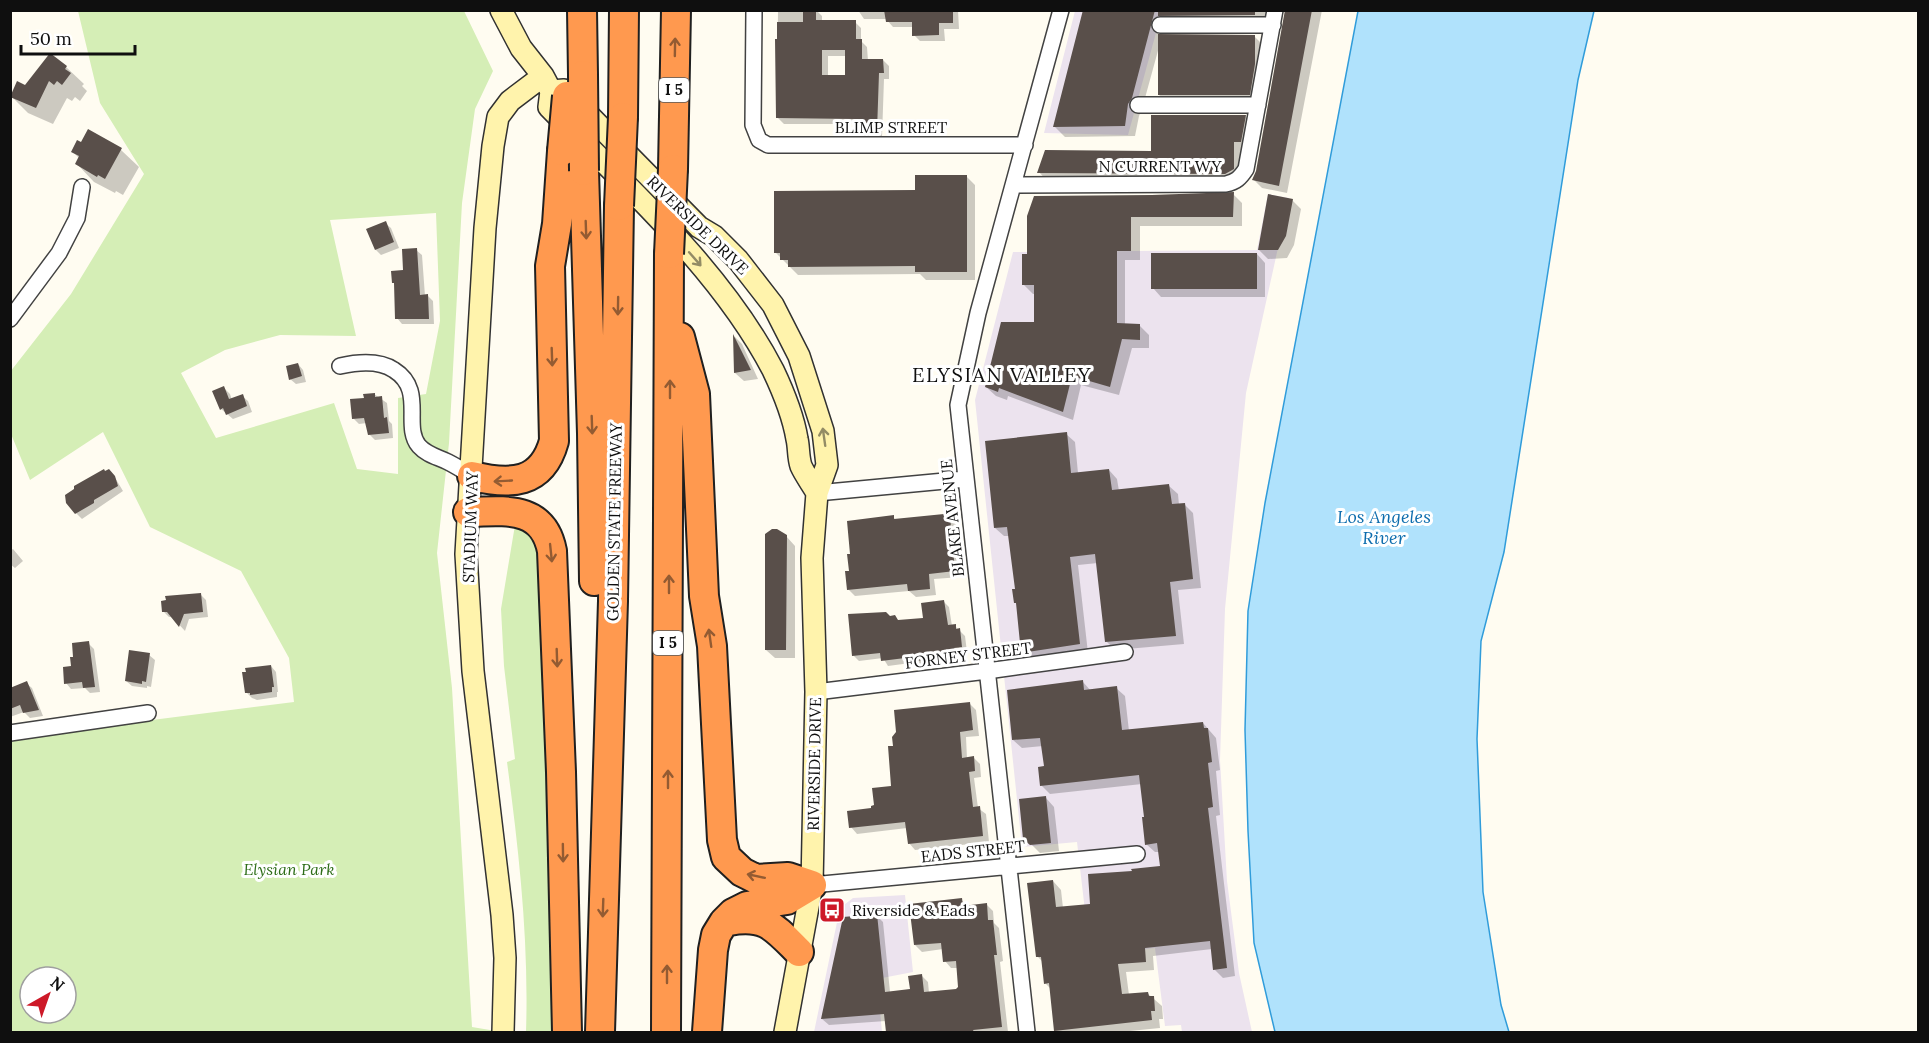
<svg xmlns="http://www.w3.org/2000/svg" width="1929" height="1043" viewBox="0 0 1929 1043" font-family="Lora,serif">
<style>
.industrial{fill:#ece3ee}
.green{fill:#d5eeb6;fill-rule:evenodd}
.water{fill:#b0e2fc;stroke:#309cda;stroke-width:1.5}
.shadow{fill:#0003;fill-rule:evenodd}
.building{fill:#594f4a;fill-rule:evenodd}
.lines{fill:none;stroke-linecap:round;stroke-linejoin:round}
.street-casing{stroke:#424242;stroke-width:18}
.secondary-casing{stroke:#313131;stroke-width:24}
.highway-casing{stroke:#202020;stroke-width:32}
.street{stroke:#fff;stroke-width:15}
.secondary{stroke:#fff3ac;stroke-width:21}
.highway{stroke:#ff994f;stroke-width:28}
.highway-bridge-casing{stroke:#202020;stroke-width:32;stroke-linecap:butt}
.highway-bridge{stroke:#ff994f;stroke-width:28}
.oneway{stroke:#935b32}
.oneway2{stroke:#938c65}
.labels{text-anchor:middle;stroke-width:6;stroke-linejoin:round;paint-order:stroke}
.shield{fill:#fff;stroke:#575757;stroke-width:1.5}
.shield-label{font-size:15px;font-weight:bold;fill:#0f0f0f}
.street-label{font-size:16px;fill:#0f0f0f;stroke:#fff}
.park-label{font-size:16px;font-style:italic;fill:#2d6d18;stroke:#fff}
.poi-label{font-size:16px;fill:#0f0f0f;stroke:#fff;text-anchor:start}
.water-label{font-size:18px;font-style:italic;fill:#0c6cad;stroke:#fff}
.quarter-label{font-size:20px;letter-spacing:1.5px;fill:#0f0f0f;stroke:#fff}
</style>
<rect width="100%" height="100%" fill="#fffcf1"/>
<path class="industrial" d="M1075 11H1162L1128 135 1044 133Z
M1268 194 1289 198 1246 393 1225 609 1220 760 1227 881 1239 973 1252 1032H1182L1181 1025 1165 1026 1155 948 1090 954 1077 842 1022 847 975 400 1013 252 1257 250Z
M905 895 913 972 877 979 882 1032H814L840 908 853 898Z"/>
<path class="green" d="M78 11H464L493 71 475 109 462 203 449 443 437 553 452 688 472 1027 502 1032H11V738L294 702 289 658 241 571 150 527 103 432 30 480 11 434 10 372 71 294 144 174 100 103ZM436 213 440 321 426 394 398 398V474L357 469 334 403 216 438 181 373 225 350 280 335 356 336 330 220ZM30 977H66V1013H30Z
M515 525 525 527 538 542 544 629 549 889 556 952 558 1032H526C529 941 519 852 507 762L515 759 504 666 501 609Z"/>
<path class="water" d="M1358 11H1594L1578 80 1504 552 1481 641 1477 739 1483 892 1501 1005 1509 1032H1275L1254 943 1248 831 1245 730 1248 611 1265 503Z"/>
<path class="shadow" d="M778 10H816L822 16V22H855L861 28V41L867 47 868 61 883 60 889 66V79H884L882 137 864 136 858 130V124H784L777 117ZM828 56H847V76H828Z
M858 10H958L959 29H944L945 41H920L914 35V27H893L886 19H864Z
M1085 10H1284V12L1278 15 1275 26 1165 21 1162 36H1254L1263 45 1258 103H1168L1159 95V47L1142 109 1139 116 1135 136 1065 137 1054 126Z
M1287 10H1322L1287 193 1262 188 1254 180 1257 171Z
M66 67 84 84 82 86 87 91 80 101 75 97 72 101 67 98 53 124 28 113 11 96Z
M1245 116 1256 127 1244 180 1049 183 1039 172 1153 153Z
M88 131 121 150 139 167 123 195 116 191 115 193 94 182 77 164 80 159 73 152 81 144Z
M966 176 975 185V280H926L920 274 798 275 775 252 917 192Z
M1233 194 1242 203V226H1140V260H1125V325L1140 326 1149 335V348H1132L1119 395 1081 385 1073 420 1008 396 1007 400 996 396 986 387 1035 324V294H1033L1023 284 1028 255V216Z
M1269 196 1292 200 1301 209 1294 245 1287 258 1268 259 1259 250Z
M385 223 391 228 399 248 381 255 376 250Z
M416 250 422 255 425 296H428L433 301 434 324H402L397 318 395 284 393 282 405 272Z
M1257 254 1265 263V297H1161L1153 288Z
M735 337 742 344 758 379 744 381 735 373Z
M298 364 303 370 306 382 296 384 290 379Z
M224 388 230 394 232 400 242 396 248 401 252 412 233 419 221 409Z
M374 394 387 403 389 421 392 424 393 438 375 440 369 434 367 423 359 424 353 418 365 399Z
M1066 434 1075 442 1078 473 1109 470 1117 479 1119 491 1169 486 1178 494 1179 505 1184 504 1193 513 1201 588 1178 590 1184 644 1115 650 1106 641 1098 563 1078 565 1088 653 1032 661 1023 652 1017 605 1015 602 1016 590 1009 536H1004L995 528Z
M114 476 123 491 82 519 76 513Z
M943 515 956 524 961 577 934 579 936 595 916 597 909 591 855 596 848 589 851 572 893 517 896 520Z
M786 536 795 546V658H775L766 650Z
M13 549 23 561 15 568 10 564V551Z
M201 595 206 600 208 617 189 619 185 631 172 617H169L164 612Z
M944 602 949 607 952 626H955L965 636 967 652 959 653 960 655 935 658V660L931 661V665L921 666 918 662 888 666 883 658 859 661 853 655 899 622 924 619Z
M88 643 94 649 100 692 90 693 85 688 71 689 66 683 72 667Z
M149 655 155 660 151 687 147 686V688L132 686 126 681Z
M271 666 276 672 278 692H277V697L257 700 252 698 247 693V673Z
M1083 682 1091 691 1116 688 1125 696 1129 731 1203 723 1216 738 1220 770 1216 771 1220 815 1216 816 1235 976 1223 978 1214 969 1212 949 1153 956 1154 970 1126 972 1129 995 1147 993 1162 1006 1163 1019H1159L1160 1028 1120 1032H1057L1055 1031 1051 989 1045 983 1043 962 1037 956 1053 881 1061 890 1063 908 1092 905 1133 872 1161 867 1160 852H1155L1146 844 1142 784 1050 794 1041 785 1045 767 1043 746 1022 748 1013 740Z
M26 683 32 688 43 716 30 718 24 712 10 717V688Z
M970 704 976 710 979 736 966 737 967 759 974 758 980 764 981 777 974 778 978 808 986 814 989 842 915 850 909 843 907 828 857 834 851 827 873 809 893 787 894 747Z
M1046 798 1054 807 1059 851 1040 853 1025 838Z
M961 900 968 906 986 904 993 911 994 923 999 928 1003 961 1000 962 1008 1032H888L886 1021 829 1025 822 1019 876 915 883 922 890 992 911 990 922 976 928 982 929 993 957 990 960 987 958 968H951L945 961 943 949 922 952 915 945Z"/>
<path class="building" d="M803 10H816V20H856V39H862V59H883L884 73H879L877 131H856V119L776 118 775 39H777V22H803ZM822 50H845V75H822Z
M884 10H953V23H939V35L912 36V22H886Z
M1083 10H1155L1132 98 1128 104 1125 126 1053 127Z
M1158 10H1255V15L1158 16Z
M1285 10H1312L1279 186 1252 180 1256 171Z
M1158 34 1255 35V64L1250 95H1158Z
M50 53 67 66 65 69 71 73 62 85 57 81 54 85 49 81 36 108 10 97 17 81 25 85Z
M1151 115H1246L1241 142H1234V169L1225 174 1037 173 1045 150 1151 151Z
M88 129 122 148 105 179 98 175 97 177 75 164 79 156 71 152 77 140 81 142Z
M915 175H967V272H915V266L788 267V260H780V253H774V191L915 190Z
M1234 192 1233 217H1131V251H1117V323L1140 324V340L1122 339 1110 387 1072 376 1063 412 999 388 998 392 985 387 1001 322H1034V285H1022V254H1027V216L1034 196 1152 195Z
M1268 194 1293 199 1286 236 1278 250H1258Z
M386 221 394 242 375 250 366 229Z
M417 248 420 295 428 294 429 319H395L394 283H392L391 271 403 270 402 249Z
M1151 253H1257V289H1151Z
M733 334 751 370 734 373Z
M298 363 302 376 289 380 286 366Z
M224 386 229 399 243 394 247 406 226 415 223 408 220 410 212 391Z
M375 393V397L382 396 384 418 387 417 389 433 368 435 364 418 352 419 350 399 364 398 363 394Z
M1067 432 1071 473 1109 469 1112 490 1169 484 1172 504 1185 503 1193 579 1170 582 1176 636 1105 642 1095 554 1070 557 1080 644 1021 653 1016 603H1014L1012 589H1015L1007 527 994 528 985 441Z
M104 469 105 471 109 469 115 476 118 486 94 500V503L75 514 66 503 65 495 74 489V486Z
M944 514V517L950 516 955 571 929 574 930 589 908 591 907 584 847 590 845 571H849L847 554H850L847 521 894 515V519Z
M772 529H777L787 535 786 650H765V534Z
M201 593 203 612 184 614 179 627 167 612H162L161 601 166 600 165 596Z
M944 600 948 625 956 624V629L960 628 962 647 954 648 955 650 930 653V655L926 656 927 660 914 661 913 657 881 661 880 653 852 656 848 614 886 612 890 616 895 615 898 620 923 618 921 603Z
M89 641 95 687 83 688 82 682 64 684 63 667 71 666 70 657H73L72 643Z
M129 650 150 653 146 682 142 681V684L125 681Z
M271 665 274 687H272V692L250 695V693H245L242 672H246L245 668Z
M1083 680 1084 690 1117 686 1122 730 1203 722 1204 728H1208L1212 762 1208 763 1213 807 1208 808 1227 968 1213 970 1210 941 1145 948 1146 962 1118 964 1122 994 1148 992 1149 996H1154L1155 1011H1151L1152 1020 1054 1031 1049 983 1044 984 1041 957H1036L1027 883 1053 880 1056 907 1090 904 1088 874 1132 871 1131 869 1160 866 1157 843 1145 845 1142 817H1144L1139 775 1040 786 1038 767 1044 766 1040 738 1012 740 1007 690Z
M27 681 39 710 23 713 20 705 10 709V688Z
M970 702 973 730 960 732 962 758 974 756 975 771 969 772 973 807 980 806 983 836 908 844 905 822 849 828 847 811 871 808V806L874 805 872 788 891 786 888 746H893L892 737 896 732 894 710Z
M1046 796 1051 843 1030 845 1023 839 1019 799Z
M962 898 963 906 987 903 988 920H993L997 955H994L1002 1027 973 1030 974 1032H886L884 1014 821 1019 843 917 877 914 885 992 910 989 908 976 922 974 924 992 956 989 958 987 956 961 943 962 941 943 914 945 909 904Z"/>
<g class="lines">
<defs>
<path id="street" d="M754 10 753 125 759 140 768 145H1025
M1160 25H1273
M1138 105H1258
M1014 185 1226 184C1236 182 1240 178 1246 169L1275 10
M10 319 59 253 77 218 82 187
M340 366C358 362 379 360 394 370 426 390 402 426 419 446 427 455 438 457 448 462 456 466 464 471 472 476
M817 493 966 479
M816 692 987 671 1125 652
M10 733 148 713
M812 885 1137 854
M1027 1032 958 405 978 313 1061 10"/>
<path id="secondary" d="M501 10 521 48 543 76 551 91 549 107C627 187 721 270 773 370 783 391 793 415 797 439 799 447 798 457 801 466 805 475 812 484 817 493
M551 91 564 90 699 227 714 236 738 260 773 305 799 356 823 431 827 465 817 493 812 558 816 692 812 885 785 1032
M503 1032 505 958 502 915 473 671 466 554 485 228 493 146 498 117 510 101 543 76"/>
<path id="highway" d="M582 10 583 75
M623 117 624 10
M673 169 676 10
M584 171 592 433 594 581
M680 337 695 394 704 596 712 646 722 840 726 857 742 872 756 879 788 877 812 885
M472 476C510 485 542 485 554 441L550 266 557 224 562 151
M468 512C505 511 543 505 552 551L561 772 567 1032
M729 921C766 914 775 928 799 952
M600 1032 613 601 619 206
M666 1032 669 254
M707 1032 713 950 716 935 724 922 733 913 747 906 787 900 812 885"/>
</defs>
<use href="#street" class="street-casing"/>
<use href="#secondary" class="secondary-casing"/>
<use href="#highway" class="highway-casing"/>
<use href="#street" class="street"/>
<use href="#secondary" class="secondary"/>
<use href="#highway" class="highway"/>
<defs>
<path id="highway-bridge" d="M583 75 584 171
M562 151 567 96
M619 206 623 117
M669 254 673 169"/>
</defs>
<use href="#highway-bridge" class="highway-bridge-casing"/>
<use href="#highway-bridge" class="highway-bridge"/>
</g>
<defs><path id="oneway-shaft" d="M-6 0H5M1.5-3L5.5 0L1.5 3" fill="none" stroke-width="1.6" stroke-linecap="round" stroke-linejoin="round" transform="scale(1.5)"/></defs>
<g class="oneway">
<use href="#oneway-shaft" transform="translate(675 47) rotate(-89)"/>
<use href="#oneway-shaft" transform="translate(586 230) rotate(88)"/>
<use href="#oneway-shaft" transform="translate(618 306) rotate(91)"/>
<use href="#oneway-shaft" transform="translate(552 357) rotate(88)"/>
<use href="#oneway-shaft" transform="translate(670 389) rotate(-90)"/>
<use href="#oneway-shaft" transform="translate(592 425) rotate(88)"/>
<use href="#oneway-shaft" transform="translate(503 481) rotate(177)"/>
<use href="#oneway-shaft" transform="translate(551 553) rotate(84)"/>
<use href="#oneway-shaft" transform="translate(669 584) rotate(-90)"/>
<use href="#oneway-shaft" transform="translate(710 638) rotate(-98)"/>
<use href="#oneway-shaft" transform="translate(557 658) rotate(88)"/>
<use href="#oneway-shaft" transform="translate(668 779) rotate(-90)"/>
<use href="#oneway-shaft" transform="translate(563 853) rotate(89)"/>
<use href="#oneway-shaft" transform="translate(756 876) rotate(-168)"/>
<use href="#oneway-shaft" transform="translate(603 908) rotate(92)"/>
<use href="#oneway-shaft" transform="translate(667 974) rotate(-90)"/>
</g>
<g class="oneway2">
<use href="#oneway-shaft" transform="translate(695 259) rotate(49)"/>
<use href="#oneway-shaft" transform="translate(824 437) rotate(-98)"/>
</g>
<defs>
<symbol id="bus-square" viewBox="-11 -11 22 22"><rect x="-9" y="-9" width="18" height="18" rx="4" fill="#cd1928" stroke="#fff"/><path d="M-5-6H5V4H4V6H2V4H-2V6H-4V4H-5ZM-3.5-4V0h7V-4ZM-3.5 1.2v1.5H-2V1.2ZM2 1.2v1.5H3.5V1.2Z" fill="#fff"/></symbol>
</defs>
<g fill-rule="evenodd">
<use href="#bus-square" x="817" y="895" width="30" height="30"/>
</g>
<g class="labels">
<g class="shield">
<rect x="659" y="78" width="30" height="24" rx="4.5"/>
<rect x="653" y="631" width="30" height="24" rx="4.5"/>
</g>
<g class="shield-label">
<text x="674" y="95">I 5</text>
<text x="668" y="648">I 5</text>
</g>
<g class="street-label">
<text x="891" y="133">BLIMP STREET</text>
<text x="1160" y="172">N CURRENT WY</text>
<text transform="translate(698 225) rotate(44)" y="6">RIVERSIDE DRIVE</text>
<text transform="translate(952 518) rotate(-96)" y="6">BLAKE AVENUE</text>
<text transform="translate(614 522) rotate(-89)" y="6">GOLDEN STATE FREEWAY</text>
<text transform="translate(470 527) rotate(-88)" y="6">STADIUM WAY</text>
<text transform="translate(968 655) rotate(-7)" y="6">FORNEY STREET</text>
<text transform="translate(814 764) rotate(-89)" y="6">RIVERSIDE DRIVE</text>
<text transform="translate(973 851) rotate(-6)" y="6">EADS STREET</text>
</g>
<g class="park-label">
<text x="289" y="875">Elysian Park</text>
</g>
<g class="poi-label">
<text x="852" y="916">Riverside &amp; Eads</text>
</g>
<g class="water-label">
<text x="1384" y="523">Los Angeles<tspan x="1384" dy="21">River</tspan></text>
</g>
<g class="quarter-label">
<text x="1002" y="382">ELYSIAN VALLEY</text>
</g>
</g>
<rect width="1929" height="1043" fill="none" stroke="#0f0f0f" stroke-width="24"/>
<g transform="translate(48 995) rotate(40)"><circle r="28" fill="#ffffff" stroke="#9f9f9f" stroke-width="1.5"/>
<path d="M0-4.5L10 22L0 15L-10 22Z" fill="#cd1928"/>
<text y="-9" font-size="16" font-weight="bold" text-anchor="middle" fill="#0f0f0f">N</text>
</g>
<path d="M21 45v9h114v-9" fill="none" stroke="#0f0f0f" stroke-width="3"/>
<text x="30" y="45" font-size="18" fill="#0f0f0f" stroke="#ffffff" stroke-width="4.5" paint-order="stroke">50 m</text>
</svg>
